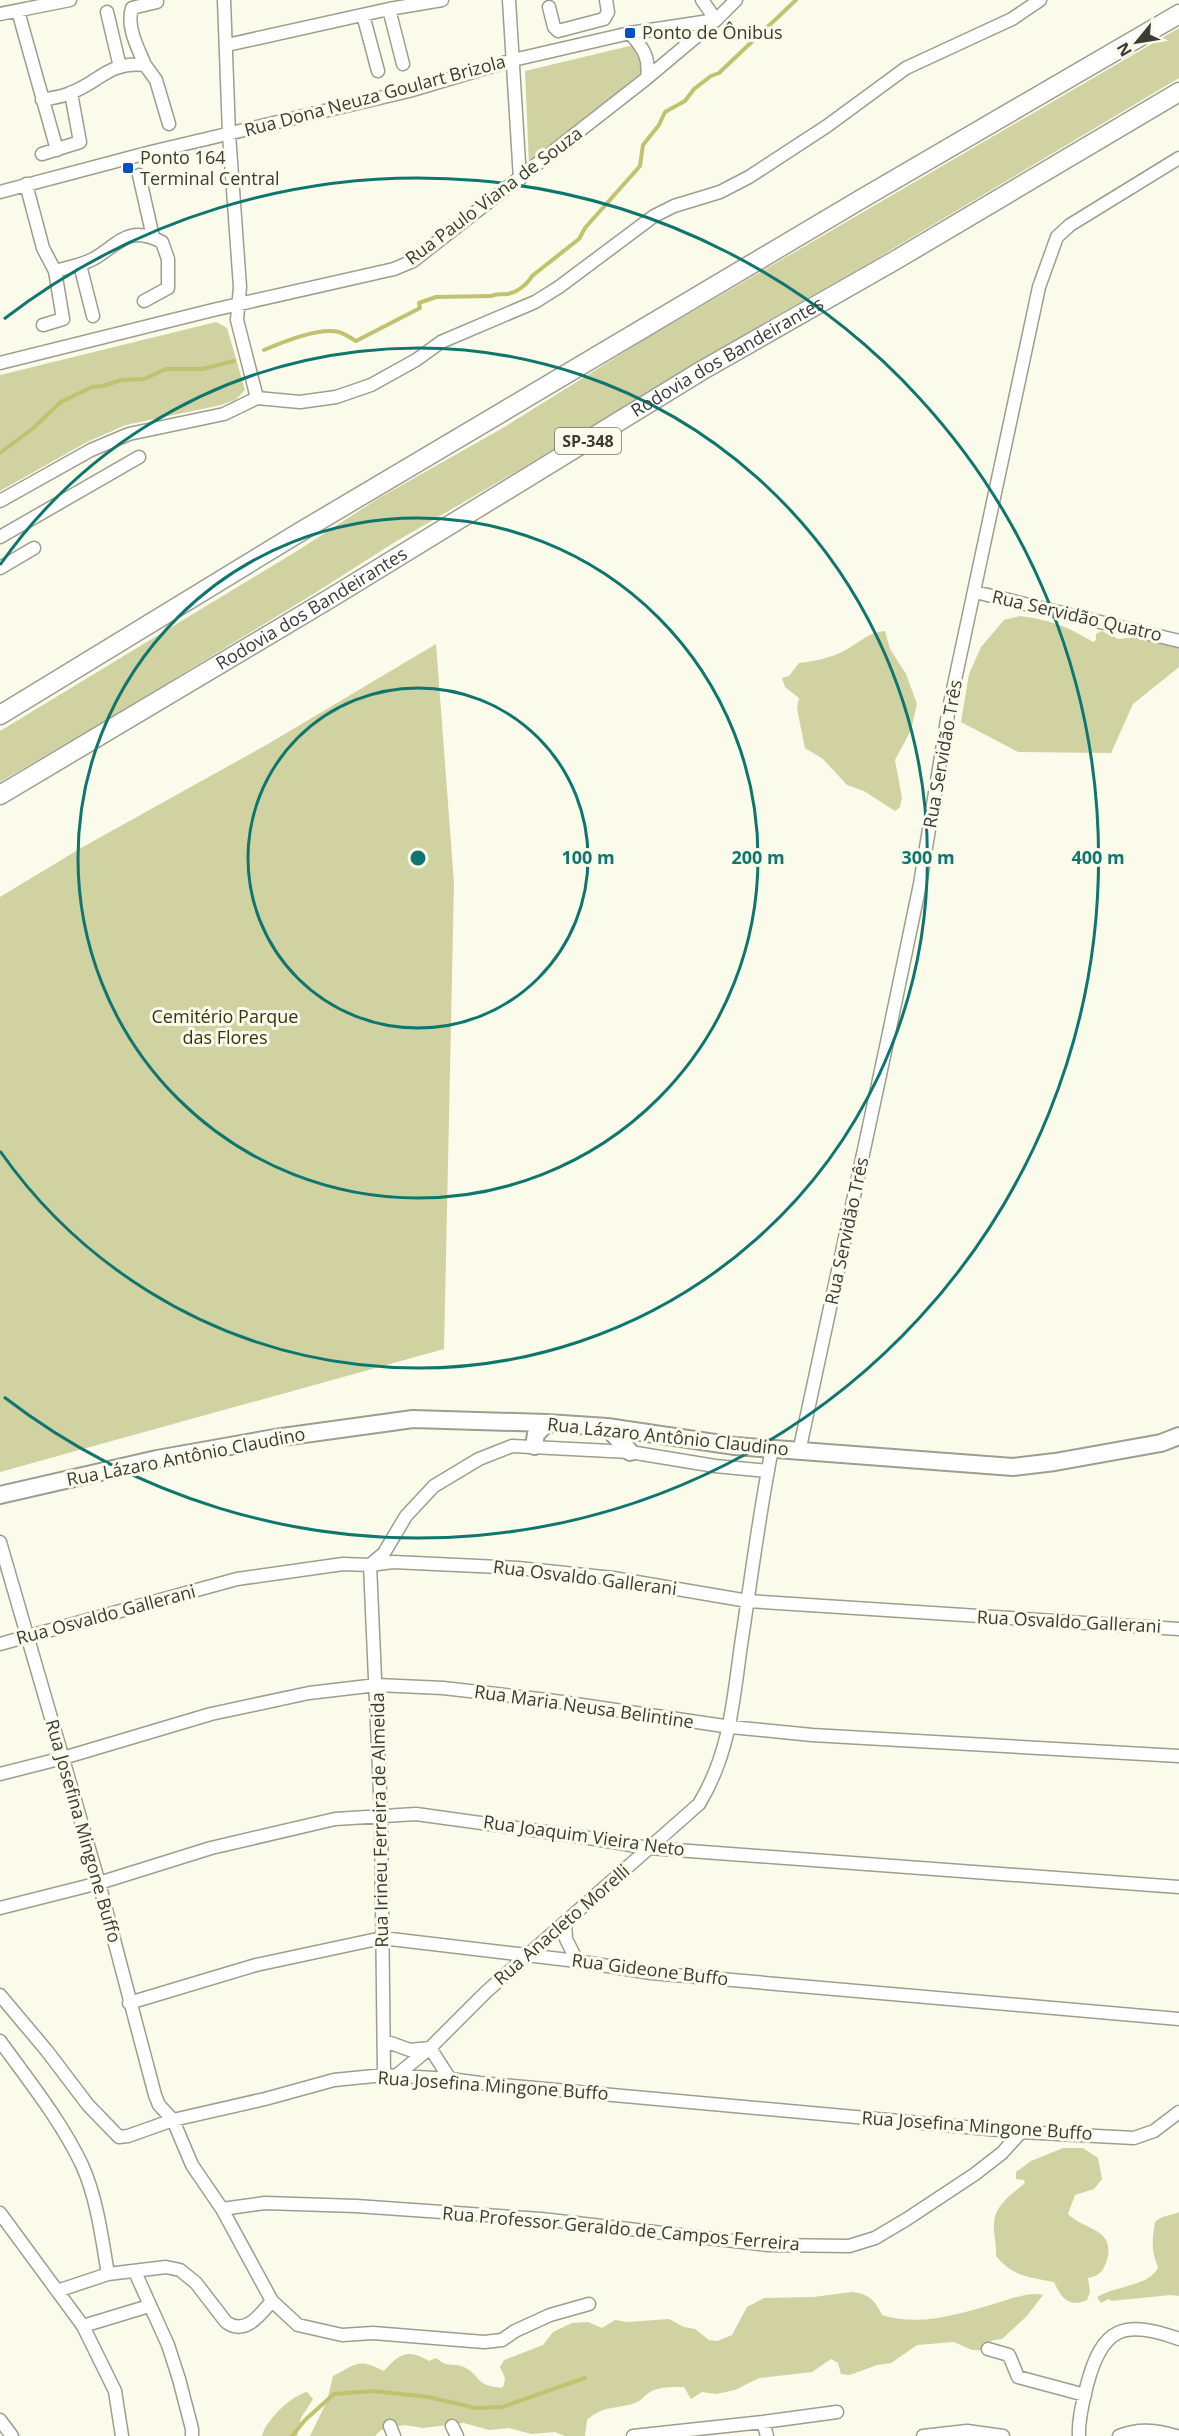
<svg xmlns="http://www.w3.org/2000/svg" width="1179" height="2436" viewBox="0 0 1179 2436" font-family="'Open Sans',sans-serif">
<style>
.green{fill:#d0d2a2}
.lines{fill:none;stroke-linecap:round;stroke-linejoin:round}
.stream{stroke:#c1c270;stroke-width:4}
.minor-casing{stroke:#9d9e8f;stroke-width:15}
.major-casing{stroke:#9d9e8f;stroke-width:20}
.highway-casing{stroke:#9d9e8f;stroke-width:21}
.minor{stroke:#fff;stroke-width:12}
.major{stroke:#fff;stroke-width:16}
.highway{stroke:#fff;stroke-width:18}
.ring{fill:none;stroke:#0f766e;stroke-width:3}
.poi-dot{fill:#0552bc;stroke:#fafbeb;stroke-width:2}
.labels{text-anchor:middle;stroke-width:6;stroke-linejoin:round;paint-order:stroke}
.shield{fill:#fafbeb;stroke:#75756c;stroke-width:1.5}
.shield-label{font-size:16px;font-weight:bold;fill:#3c3c36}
.poi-label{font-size:18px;fill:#3c3c36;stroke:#fafbeb;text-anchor:start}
.street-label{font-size:18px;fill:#3c3c36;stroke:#fafbeb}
.park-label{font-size:18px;fill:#353511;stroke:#fafbeb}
.centre{fill:#0f766e;stroke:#fafbeb;stroke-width:3}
.ring-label{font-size:18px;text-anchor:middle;font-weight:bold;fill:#0f766e;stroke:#fafbeb;stroke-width:6;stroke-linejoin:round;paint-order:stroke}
</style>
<rect width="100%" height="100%" fill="#fafbeb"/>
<path class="green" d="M1179 28V78L874 260 700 360 526 466 395 542 315 593 118 713 0 782V731L297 551 379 498 501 429 642 341Z
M634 45 641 54V73L529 165 525 71Z
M216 322 227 328 245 390 235 400 221 405 126 425 87 442 0 491V375Z
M1020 616C1050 620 1067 626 1093 642L1096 640V634L1102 631 1118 639 1148 636 1179 643V667L1133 704 1111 753 1018 752 961 722 969 674 981 647 1004 620Z
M885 631 890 649 906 674 917 704 911 730 895 760 902 798 900 807 895 811 864 791 847 785 823 759 805 748 797 709 799 698 785 687 782 678 789 676 799 663C816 661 831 658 846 650 860 642 869 632 885 631Z
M436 644 454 883 444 1349 0 1472V897L81 848 268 744Z
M1063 2148H1083L1098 2158 1102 2179 1094 2189 1075 2195 1068 2214C1083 2230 1116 2228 1107 2260 1103 2271 1100 2276 1088 2278L1090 2292 1087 2300C1069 2308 1061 2298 1054 2282 1029 2277 1013 2277 996 2256 997 2245 993 2234 994 2223 995 2205 1012 2194 1025 2183L1024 2180 1016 2179V2172L1031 2161Z
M1179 2212V2296L1171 2295 1111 2301 1109 2299 1101 2303 1097 2297C1114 2286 1151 2286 1158 2267 1151 2251 1152 2240 1155 2222 1162 2215 1170 2216 1179 2212Z
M852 2292C869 2294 875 2300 882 2315 921 2327 959 2314 997 2303 1011 2299 1030 2291 1043 2295L1027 2316 1002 2339 993 2340 981 2350H972L954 2342 917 2345 891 2363 877 2365 850 2375 841 2374 838 2363 831 2359 812 2372 759 2378 735 2390 716 2394 702 2392 691 2399 684 2387C673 2387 661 2386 650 2392 645 2395 641 2401 635 2403 615 2410 605 2404 587 2420L585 2436H565L555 2432 531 2434 509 2428 489 2430 464 2423 423 2428 404 2425 381 2430 375 2436H310L327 2401 333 2376C358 2363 358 2358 384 2371 399 2354 407 2348 429 2361L436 2358C449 2369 453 2362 464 2367 482 2376 473 2385 502 2388L504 2385 505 2378 500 2367 504 2360 543 2345 553 2332 572 2323 588 2322 602 2328 615 2320 628 2322 669 2319 684 2327 695 2329 709 2340 717 2341 732 2335 747 2307 764 2298 813 2297Z
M307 2392 313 2399 301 2418 297 2436H262C265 2421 292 2395 307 2392Z"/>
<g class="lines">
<path class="stream" d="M264 350C283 342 319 327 339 332 345 334 351 338 356 341L420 308 419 303 436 297 491 296C498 293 500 295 507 294 516 293 527 285 532 276L579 239 585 228 640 166 643 145 659 125 665 112 685 101 694 89 711 76 719 73 796 0
M0 453 31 430 61 402 92 387 103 386 121 380 144 379 166 369H202L234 361
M292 2436 305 2420 334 2394 374 2391 428 2397 476 2408 502 2407 585 2378"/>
<defs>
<path id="minor" d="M224 0 229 134 240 287 237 320 257 398
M509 0 520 179
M549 7 554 27 558 31 604 19 608 12 606 0
M389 9 403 64
M18 11 57 150
M107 12 120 67
M0 14 70 0
M363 15 378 71
M630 33C643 48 650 57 647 78
M227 45 389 9 442 0
M145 65C138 48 126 27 132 8L157 2
M42 100C51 98 62 97 70 93 99 83 108 61 145 65L156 80 169 124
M42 154 80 142 71 93
M139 175 153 237
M26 184 43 248 55 271 63 319 43 325
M0 192 151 152 409 91 513 60 630 33 716 20 702 0
M80 265 93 316
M55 271C69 267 83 265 95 258 121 242 129 225 162 242L168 259V288L144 301
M0 363 213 310 394 269 413 261 647 78 716 20 736 0
M0 501 91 450 129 434 224 414 257 398 300 402 336 397 371 385 416 360 441 342 535 302 559 287 654 216 674 206 720 192 749 177 827 126 906 68 1012 19 1040 0
M0 537 139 457
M0 568 34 548
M975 592 1179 641
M799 1452 886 1047 920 884 949 708 1039 287 1057 237 1070 225 1179 158
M0 1542 99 1883 155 2095 159 2105 173 2120 192 2165 222 2209 272 2301 298 2325 342 2335 373 2333 484 2342 502 2340 515 2331 550 2315 589 2304
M0 1644 237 1579 343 1564 370 1565 393 1562 518 1568 613 1578 748 1601 1179 1629
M0 1774 63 1758 211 1714 309 1693 377 1685 443 1688 548 1700 731 1727 812 1735 1179 1756
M0 1908 99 1883 211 1848 335 1819 416 1814 589 1838 649 1848 1179 1887
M565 1923 566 1939 577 1961
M0 1995 47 2051 88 2105 119 2137 128 2136 173 2120 265 2099 334 2080 384 2075 450 2079 480 2083 1021 2132 1134 2138 1154 2131 1179 2112
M129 2003 256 1965 382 1938 577 1961 651 1973 1179 2019
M0 2041C29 2081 61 2121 82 2165 97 2198 102 2239 108 2274
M385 2041 410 2050 430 2048 450 2079
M384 2075 381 1815 370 1565 384 1553 406 1516 434 1486 479 1459 512 1446 630 1452 715 1466 768 1471
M397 2075 430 2048 486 1992 699 1804C730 1753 733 1702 741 1645 751 1580 759 1514 772 1449
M222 2209 265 2203 356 2206 541 2219 768 2245 849 2246 875 2238 907 2219 975 2174 1002 2153 1021 2132
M0 2213 83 2326 115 2391 122 2436
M135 2272 168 2345 179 2379 192 2429V2436
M57 2291 108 2274 166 2267 180 2270 196 2283 226 2322C245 2336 260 2315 272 2301
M83 2326 149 2306
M988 2349 1009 2355 1018 2377 1085 2395
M0 2420 12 2436
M763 2422 837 2412
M390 2426 394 2436
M452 2426 457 2436
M633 2436 763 2422 767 2436
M923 2436 967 2431 1003 2436
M1079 2436C1078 2419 1083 2402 1087 2385 1102 2327 1124 2319 1179 2339
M1119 2436C1139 2428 1156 2430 1176 2436"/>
<path id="major" d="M607 1427 630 1452
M534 1446 536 1434 547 1423
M0 1495 157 1459 275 1438 413 1419 547 1423 607 1427 735 1446 1013 1467 1055 1462 1161 1443 1179 1436"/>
<g id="highway">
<path d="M0 715 300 532 863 198 1179 14"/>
<path id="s1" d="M0 795 334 596 701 371 894 261 1179 92"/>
</g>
</defs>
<use href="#minor" class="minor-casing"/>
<use href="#major" class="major-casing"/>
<use href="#highway" class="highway-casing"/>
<use href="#minor" class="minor"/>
<use href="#major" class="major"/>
<use href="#highway" class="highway"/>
</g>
<g class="ring">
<circle cx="418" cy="858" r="170"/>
<circle cx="418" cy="858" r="340"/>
<path d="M0 565A510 510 0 1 1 0 1151"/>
<path d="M4 319A680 680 0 1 1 4 1397"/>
</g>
<g class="poi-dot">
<rect x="624" y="27" width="12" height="12" rx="3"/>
<rect x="122" y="162" width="12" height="12" rx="3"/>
</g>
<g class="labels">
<rect class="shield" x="555" y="428" width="66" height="26" rx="4.5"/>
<g class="shield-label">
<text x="588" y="447">SP-348</text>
</g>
<g class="poi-label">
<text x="642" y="39">Ponto de Ônibus</text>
<text x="140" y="164">Ponto 164<tspan x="140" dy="21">Terminal Central</tspan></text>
</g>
<g class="street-label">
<text transform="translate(375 96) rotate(-15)" y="6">Rua Dona Neuza Goulart Brizola</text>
<text transform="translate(494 196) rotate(-37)" y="6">Rua Paulo Viana de Souza</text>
<text dy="6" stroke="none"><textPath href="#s1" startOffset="849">Rodovia dos Bandeirantes</textPath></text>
<text dy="6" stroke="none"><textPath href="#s1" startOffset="363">Rodovia dos Bandeirantes</textPath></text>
<text transform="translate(1077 616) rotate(13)" y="6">Rua Servidão Quatro</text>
<text transform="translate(943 754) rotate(-80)" y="6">Rua Servidão Três</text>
<text transform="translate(847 1231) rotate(-78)" y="6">Rua Servidão Três</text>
<text transform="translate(668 1437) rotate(6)" y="6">Rua Lázaro Antônio Claudino</text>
<text transform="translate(186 1457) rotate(-11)" y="6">Rua Lázaro Antônio Claudino</text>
<text transform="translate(585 1578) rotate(7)" y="6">Rua Osvaldo Gallerani</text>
<text transform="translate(106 1615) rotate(-15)" y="6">Rua Osvaldo Gallerani</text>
<text transform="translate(1069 1622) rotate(3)" y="6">Rua Osvaldo Gallerani</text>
<text transform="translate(584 1707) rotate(8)" y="6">Rua Maria Neusa Belintine</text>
<text transform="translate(380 1820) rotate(-91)" y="6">Rua Irineu Ferreira de Almeida</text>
<text transform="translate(83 1831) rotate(74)" y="6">Rua Josefina Mingone Buffo</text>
<text transform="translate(584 1836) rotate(8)" y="6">Rua Joaquim Vieira Neto</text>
<text transform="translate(562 1925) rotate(-41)" y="6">Rua Anacleto Morelli</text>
<text transform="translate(650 1970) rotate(7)" y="6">Rua Gideone Buffo</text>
<text transform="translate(493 2086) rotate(4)" y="6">Rua Josefina Mingone Buffo</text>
<text transform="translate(977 2126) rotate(4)" y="6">Rua Josefina Mingone Buffo</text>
<text transform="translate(621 2229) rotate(5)" y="6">Rua Professor Geraldo de Campos Ferreira</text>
</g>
<g class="park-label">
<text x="225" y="1023">Cemitério Parque<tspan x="225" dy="21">das Flores</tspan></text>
</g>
</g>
<circle cx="418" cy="858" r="9" class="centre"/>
<g class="ring-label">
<text x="588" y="864">100 m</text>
<text x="758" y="864">200 m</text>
<text x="928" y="864">300 m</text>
<text x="1098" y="864">400 m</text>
</g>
<g transform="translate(1137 42) rotate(240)" stroke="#fafbeb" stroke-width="4.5" paint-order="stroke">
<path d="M0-4.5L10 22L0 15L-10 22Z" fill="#3c3c36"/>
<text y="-9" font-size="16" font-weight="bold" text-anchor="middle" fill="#3c3c36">N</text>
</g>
</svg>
